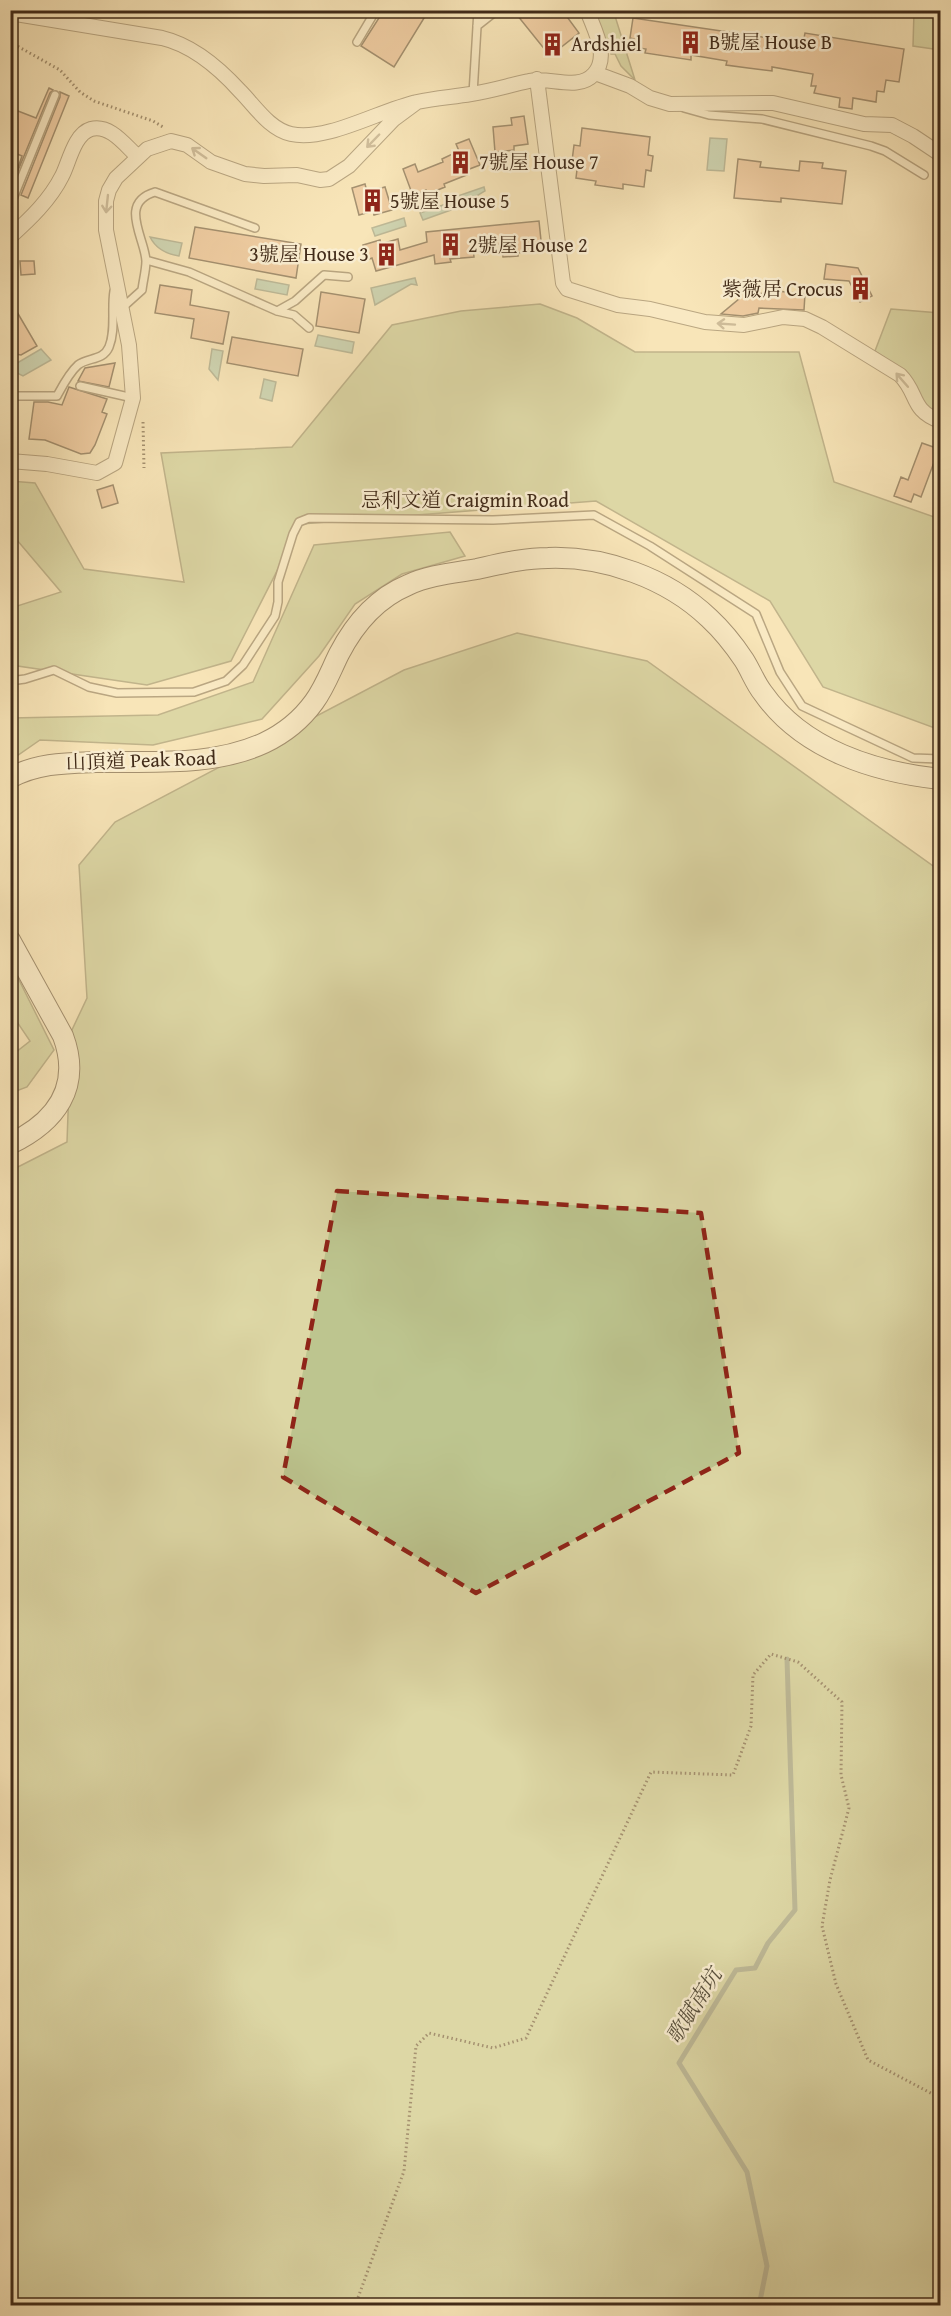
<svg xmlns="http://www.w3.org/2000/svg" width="951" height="2316" viewBox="0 0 951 2316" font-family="'Gentium Book Plus','Noto Serif TC',serif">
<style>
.green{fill:#bdc58f;stroke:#7f7854;stroke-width:1.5}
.water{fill:#9fc0aa;stroke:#798470;stroke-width:1.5}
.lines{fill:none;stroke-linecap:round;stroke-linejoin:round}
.stream{stroke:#798470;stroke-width:5}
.building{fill:#e6b28b;stroke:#412b19;stroke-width:1.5}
.lane-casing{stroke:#6f5a41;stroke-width:10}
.street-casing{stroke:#6f5a41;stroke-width:16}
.secondary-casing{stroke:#412b19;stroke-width:22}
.path{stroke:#412b19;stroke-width:3;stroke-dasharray:1.5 3;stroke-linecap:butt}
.lane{stroke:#faeed1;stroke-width:7}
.street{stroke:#faeed1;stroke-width:14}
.secondary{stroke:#faeed1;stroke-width:20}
.oneway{stroke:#9e8c75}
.marked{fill:none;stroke:#8f2418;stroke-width:4.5;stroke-dasharray:12 8;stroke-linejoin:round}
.labels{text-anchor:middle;stroke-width:5;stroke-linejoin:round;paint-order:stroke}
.poi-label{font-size:20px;fill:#412b19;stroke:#faeed1;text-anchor:start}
.street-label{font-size:20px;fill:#412b19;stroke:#faeed1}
.water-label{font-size:21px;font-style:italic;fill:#58503d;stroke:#faeed1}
</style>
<rect width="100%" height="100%" fill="#f8e5b8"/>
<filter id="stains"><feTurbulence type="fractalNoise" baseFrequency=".00333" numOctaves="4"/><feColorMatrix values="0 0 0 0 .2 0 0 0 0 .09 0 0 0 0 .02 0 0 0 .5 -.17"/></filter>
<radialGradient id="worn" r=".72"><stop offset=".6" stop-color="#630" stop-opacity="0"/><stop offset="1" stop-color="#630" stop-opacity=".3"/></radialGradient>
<path class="green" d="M914 11H940V50L913 46Z
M594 12 607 13 615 16 635 80 621 66 615 54H611Z
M540 304 577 318 635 352H799L834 482 940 519V730L823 687 770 601 596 501 301 524 231 661 147 685 11 665V608L61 592 11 533 10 481 35 483 84 569 184 582 161 453 292 447 392 325 461 311Z
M891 309 940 313V414L926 407 904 371 875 351Z
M450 532 465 556 402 574 355 604 319 656 262 719 153 745 40 740 11 760V718L158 715 253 682 314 545Z
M517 633 647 661 940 871V2305L11 2306 10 1171 67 1142 71 1032 87 998 79 865 115 822 404 670Z
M10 962 54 1050 27 1087 11 1093V1056L30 1041 11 1013Z"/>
<path class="water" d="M710 138 727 139 724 171 707 170Z
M484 187 485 191 458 207 455 197Z
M449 203 451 210 423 220 420 213Z
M404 218 406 226 375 236 372 228Z
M150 237 182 243 179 256C166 254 156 249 150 237Z
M415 278 417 285 411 284 375 305 371 288Z
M257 279 289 285 287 295 255 289Z
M318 335 354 342 352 353 315 346Z
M41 349 51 360 23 376 15 372 12 366Z
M212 349 223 351 218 380 209 369Z
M264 379 276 382 272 401 260 398Z"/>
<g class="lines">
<path class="stream" d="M759 2306 767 2266 747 2172 679 2063 736 1970 755 1968 768 1943 795 1910 787 1659"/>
</g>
<path class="building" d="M384 10H429L394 67 361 46Z
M513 10H562L579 33 550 56Z
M633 18 803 43 805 33 904 49 899 82 886 80 884 92 877 91 876 102 853 98 852 109 839 107 840 98 814 93 816 86H811L813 74 772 67V71L748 68 726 65 727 61 691 55V60L645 53 646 49 633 47 634 39 630 38Z
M49 88 53 90 50 93 10 190 22 156 10 151V129L18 111 36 118Z
M60 92 69 96 28 198 21 195 60 97Z
M524 116 528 144 514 146V150L495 152 493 127 512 125 511 118Z
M582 128 650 137 648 155 653 156 651 171 646 170 644 187 623 184V189L595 185 596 181 576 178 578 161H572L574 145 580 146Z
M469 139 480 165 467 170 469 174 444 184 445 187 428 194 426 190 413 196 403 169 415 164 418 172 443 162 442 159 459 151 456 144Z
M738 159 761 162 760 167 799 171 800 161 823 163 822 168 846 171 842 204 781 198V202L734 198Z
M365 184 367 192 385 187 392 210 374 215 373 211 359 215 352 188Z
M539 221 542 250 518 253V256L503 257 501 244 473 247 474 257 450 259 451 262 435 264 434 255 376 271 372 258 367 260 363 245 380 240 381 244 398 239 400 250 427 242 426 232Z
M195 227 301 244 296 278 189 258Z
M20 261H34L35 274 21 275Z
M826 264 858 268 872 296 860 302 849 281 824 279Z
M160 285 192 290 190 305 229 312 223 344 191 338 194 319 155 313Z
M767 290 805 294 804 310 759 308 758 313 743 316 721 314 740 298 741 291 766 294Z
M321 292 365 299 359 333 316 326Z
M10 300 37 346 21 355 10 353Z
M232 337 303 349 298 376 227 363Z
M115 363 109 387 78 381 85 368Z
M69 387 107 399 102 412 107 414 95 445 90 453 81 454 45 440 29 439 34 402H48L62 405Z
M922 443 939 449 921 497 914 494 911 502 894 496 901 477 908 480Z
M113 485 118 503 102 508 97 490Z"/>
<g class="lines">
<defs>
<path id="lane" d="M477 26 496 11
M357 42 376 10
M473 94 478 10
M684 108 709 115 762 119 871 146 885 151 924 175
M10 206 55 95
M146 260 189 272 277 311 294 315 309 328
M122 308 142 290C143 281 146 270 146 261 145 238 118 203 155 192L255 228
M277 311 295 301 324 275 348 277
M80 386 133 398
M10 396H57C63 385 69 373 78 365 88 357 103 361 109 347 116 330 111 309 114 291
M10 681 25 679 54 670 89 687 117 693 194 692 226 681 243 665 275 616 278 602V582L293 534 299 522 309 518 493 520 594 515 650 546 756 614 780 672 802 706 913 758 940 759"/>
<path id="street" d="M10 13 162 38C192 45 220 69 240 91 255 106 269 129 291 134 327 142 380 110 417 102 435 98 453 97 471 94 491 91 510 85 529 81 549 76 578 92 594 74 610 56 594 30 587 10
M595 73 630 86 650 98 670 104 773 103 864 124 892 125 913 136 940 154
M537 79 563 283 567 289 618 305 650 309 705 322 744 325 783 317 805 319 822 327 900 375C919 394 910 410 940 421
M10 237C30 219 50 200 62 176 69 163 74 134 91 129 110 124 125 145 137 156
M10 461 47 464 97 473 115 463 133 398 129 345 106 230V201L109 190 116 178 147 149 171 141 187 145 211 162 245 174 264 176 297 175 320 180 329 179 349 166 394 119 417 102"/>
<path id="secondary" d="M10 778C37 763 66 763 96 762 151 761 212 767 264 743 283 734 301 720 314 702 325 687 331 670 339 654 354 625 377 598 408 585 429 575 454 573 477 569 500 564 524 558 548 558 605 556 667 578 709 618 722 630 734 645 744 660 751 671 755 683 763 693 803 750 875 772 940 779
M10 940 63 1036C82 1087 56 1122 10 1144"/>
</defs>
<use href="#lane" class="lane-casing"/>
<use href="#street" class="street-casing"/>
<use href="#secondary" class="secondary-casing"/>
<path class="path" d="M10 42 60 70 80 92 94 101 153 121 163 127
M143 422 144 468
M355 2306 404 2171 416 2046 429 2033 493 2048 526 2038 651 1772 733 1775 751 1726 753 1675 771 1654 798 1662 842 1702 841 1775 849 1808 830 1880 822 1926 836 1984 868 2060 940 2098"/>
<use href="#lane" class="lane"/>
<use href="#street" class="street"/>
<use href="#secondary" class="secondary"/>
</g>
<defs><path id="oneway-shaft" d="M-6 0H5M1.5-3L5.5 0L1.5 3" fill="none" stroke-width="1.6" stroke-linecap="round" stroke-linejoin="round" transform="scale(1.5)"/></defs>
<g class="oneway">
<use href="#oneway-shaft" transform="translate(373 141) rotate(134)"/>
<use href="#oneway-shaft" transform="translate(199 153) rotate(-145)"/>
<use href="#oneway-shaft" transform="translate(107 204) rotate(96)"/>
<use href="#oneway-shaft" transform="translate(726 324) rotate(-176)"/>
<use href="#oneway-shaft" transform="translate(902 380) rotate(-131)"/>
</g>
<path d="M0 0H951V2316H0ZM337 1191 701 1213 739 1453 476 1593 283 1477Z" fill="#f8e5b8" fill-opacity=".55" fill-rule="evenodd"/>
<path class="marked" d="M337 1191 701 1213 739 1453 476 1593 283 1477Z"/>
<defs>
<symbol id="building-bare" viewBox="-9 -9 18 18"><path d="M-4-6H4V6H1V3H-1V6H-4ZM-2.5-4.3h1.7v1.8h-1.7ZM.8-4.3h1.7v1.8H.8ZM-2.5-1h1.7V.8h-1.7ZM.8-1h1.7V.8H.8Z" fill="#8f2418" stroke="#faeed1" stroke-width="2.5" paint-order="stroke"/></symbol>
</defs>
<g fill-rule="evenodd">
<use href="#building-bare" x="674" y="26" width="33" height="33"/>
<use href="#building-bare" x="536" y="28" width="33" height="33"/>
<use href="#building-bare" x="444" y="146" width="33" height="33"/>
<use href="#building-bare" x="356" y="184" width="33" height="33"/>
<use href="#building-bare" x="434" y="228" width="33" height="33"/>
<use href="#building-bare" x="370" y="238" width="33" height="33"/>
<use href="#building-bare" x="844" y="272" width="33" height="33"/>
</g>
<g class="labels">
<g class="poi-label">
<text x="709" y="49">B號屋 House B</text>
<text x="571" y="51">Ardshiel</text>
<text x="479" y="169">7號屋 House 7</text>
<text x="390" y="208">5號屋 House 5</text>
<text x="468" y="252">2號屋 House 2</text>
<text x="369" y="261" text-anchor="end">3號屋 House 3</text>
<text x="843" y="296" text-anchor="end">紫薇居 Crocus</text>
</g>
<g class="street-label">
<text x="465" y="507">忌利文道 Craigmin Road</text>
<text transform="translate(141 760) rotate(-2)" y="7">山頂道 Peak Road</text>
</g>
<g class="water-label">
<text transform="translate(694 2006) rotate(-58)" y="7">歌賦南坑</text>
</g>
</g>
<rect width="951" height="2316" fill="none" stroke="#f8e5b8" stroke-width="36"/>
<rect x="12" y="12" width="927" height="2292" fill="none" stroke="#412b19" stroke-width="3"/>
<rect x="18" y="18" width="915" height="2280" fill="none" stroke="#412b19" stroke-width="1.5"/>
<rect width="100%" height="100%" filter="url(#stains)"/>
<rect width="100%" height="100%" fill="url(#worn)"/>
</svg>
